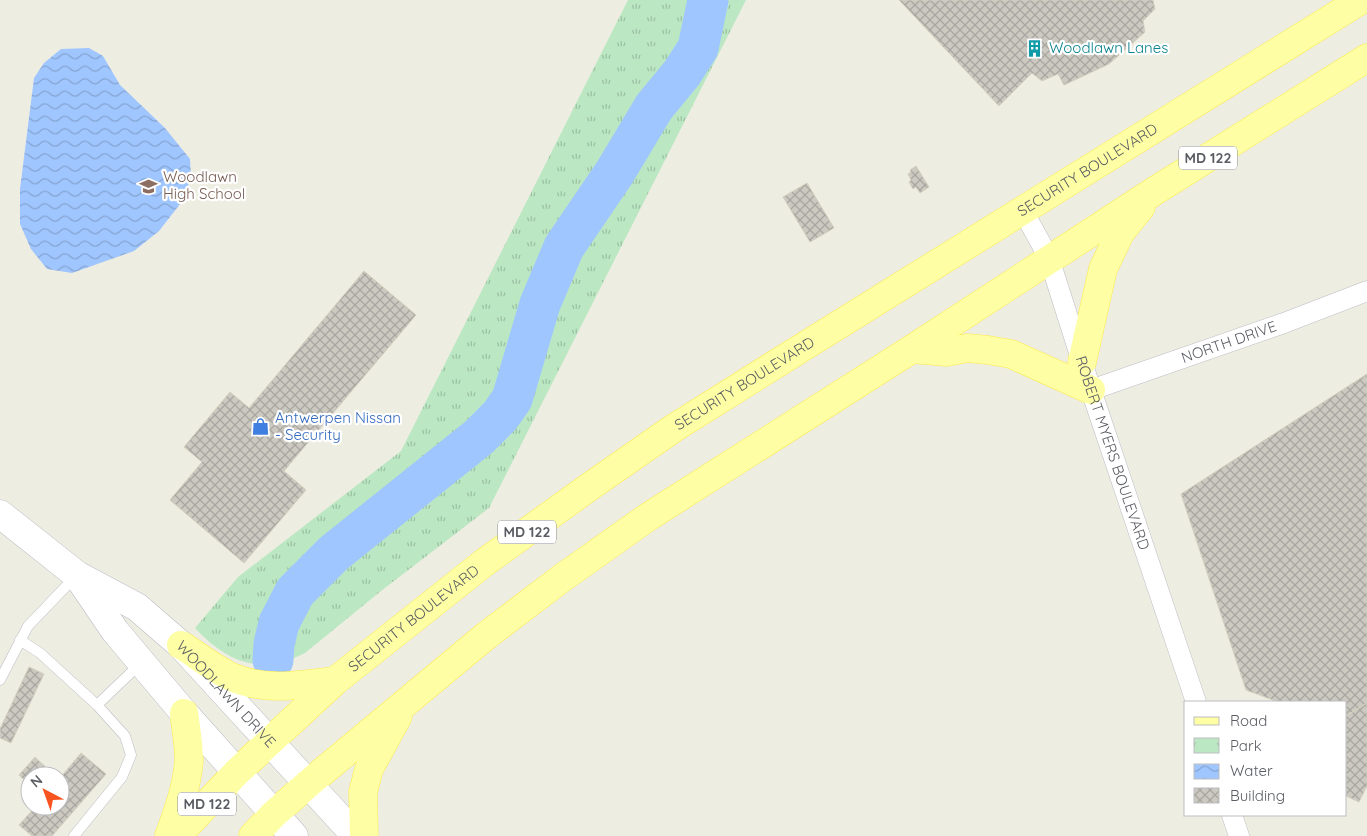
<svg xmlns="http://www.w3.org/2000/svg" width="1367" height="836" viewBox="0 0 1367 836" font-family="Quicksand,sans-serif">
<style>
.park{fill:url(#park-tufts)}
.water{fill:url(#water-waves)}
.lines{fill:none;stroke-linecap:round;stroke-linejoin:round}
.river{stroke:#a0c6ff;stroke-width:41}
.building{fill:url(#building-cross-hatch);stroke:#d3d0bf}
.lane-casing{stroke:#bcbdc4;stroke-width:11}
.street-casing{stroke:#bcbdc4;stroke-width:21}
.secondary-casing{stroke:#bcbec6;stroke-width:29}
.primary-casing{stroke:#fde94b;stroke-width:29}
.lane{stroke:#fff;stroke-width:10}
.street{stroke:#fff;stroke-width:20}
.secondary{stroke:#fff;stroke-width:28}
.primary{stroke:#feffa5;stroke-width:28}
.labels{text-anchor:middle;stroke-width:4.5;stroke-linejoin:round;paint-order:stroke}
.shield{fill:#fff;stroke:#8c8d92;stroke-width:1}
.shield-label{font-size:14px;font-weight:bold;fill:#5a5c63}
.culture-label{font-size:15px;fill:#0d838f;stroke:#fff;text-anchor:start}
.street-label{font-size:15px;fill:#5a5c63;stroke:#fff}
.education-label{font-size:15px;fill:#785e54;stroke:#fff;text-anchor:start}
.shop-label{font-size:15px;fill:#366cbe;stroke:#fff;text-anchor:start}
</style>
<defs>
<pattern id="park-tufts" width="24" height="20" patternUnits="userSpaceOnUse" patternTransform="scale(1.25)"><rect width="24" height="20" fill="#bbe8c3"/><path d="M3 7l-1-3M5 7V3M7 7l1-3M15 17l-1-3M17 17v-4M19 17l1-3" fill="none" stroke="#9bbfa2"/></pattern>
<pattern id="water-waves" width="16" height="10" patternUnits="userSpaceOnUse" patternTransform="scale(1.25)"><rect width="16" height="10" fill="#a0c6ff"/><path d="M0 5q4-4 8 0t8 0" fill="none" stroke="#85a4d2"/></pattern>
<pattern id="building-cross-hatch" width="8" height="8" patternUnits="userSpaceOnUse" patternTransform="scale(1.25)"><rect width="8" height="8" fill="#cbc9c0"/><path d="M0 0l8 8M0 8l8-8" fill="none" stroke="#a8a6a0"/></pattern>
</defs>
<rect width="100%" height="100%" fill="#eeede1"/>
<path class="park" d="M628 0H746L489 508 381 591 305 653C260 676 228 663 195 628L238 577 401 451Z"/>
<path class="water" d="M89 48 103 56 120 85 165 128 190 159 191 176 184 199 159 231 134 251 72 273 47 269 31 249 20 224V189L34 78 44 63 61 49Z"/>
<g class="lines">
<path class="river" d="M273 660 274 644 279 623 295 592 334 553 479 437 500 416 512 399 540 304 564 247 615 172 654 107 682 73 698 48 708 0"/>
</g>
<path class="building" d="M899 0H1153L1155 9 1143 21 1145 32 1109 64 1064 85 1058 74 1042 81 1032 73 999 106Z
M916 166 929 187 920 193 916 187 913 189 909 182 911 180 908 174 911 172 910 170Z
M807 183 834 228 810 242 783 197Z
M364 271 416 315 284 471 306 490 244 563 170 500 202 462 184 447 230 392 249 408Z
M1367 374V703L1346 716V702H1274L1273 700 1246 690 1181 494Z
M29 667 44 674 11 743 0 738V729Z
M1367 703V786L1359 802 1346 796V716Z
M81 753 106 774 52 836H32L19 825 36 806H60V778Z
M35 757 55 776H30V786L19 775Z
M60 780 68 788 60 797Z"/>
<g class="lines">
<defs>
<path id="lane" d="M20 640 40 653 97 705 141 663
M0 680 28 626 76 576
M74 836 122 777 131 755 125 736 97 705"/>
<g id="street">
<path id="s1" d="M1022 209 1049 258 1091 390 1196 702"/>
<path id="s2" d="M1091 390 1284 323 1367 291"/>
<path d="M1232 815 1239 836"/>
</g>
<g id="secondary">
<path id="s3" d="M0 514 77 575 137 607 181 645 356 836"/>
<path d="M79 578 115 631 184 713 294 836"/>
</g>
<g id="primary">
<path d="M912 349 947 352 967 348 988 350 1011 354 1091 390"/>
<path d="M1082 362 1103 269 1120 233 1141 207"/>
<path d="M181 645C197 655 217 671 234 678 266 691 301 685 335 681"/>
<path d="M169 836C178 811 187 787 189 760 189 745 186 728 184 713"/>
<path id="s4" d="M177 836 237 772 335 681 485 562 592 485 674 428 803 347 1361 0"/>
<path d="M253 836 274 814 309 783 487 635 562 578 648 517 912 349 1153 192 1367 58"/>
<path d="M364 836 363 792 369 769 398 716"/>
</g>
</defs>
<use href="#lane" class="lane-casing"/>
<use href="#street" class="street-casing"/>
<use href="#secondary" class="secondary-casing"/>
<use href="#primary" class="primary-casing"/>
<use href="#lane" class="lane"/>
<use href="#street" class="street"/>
<use href="#secondary" class="secondary"/>
<use href="#primary" class="primary"/>
</g>
<defs>
<symbol id="building-bare" viewBox="-9 -9 18 18"><path d="M-4-6H4V6H1V3H-1V6H-4ZM-2.5-4.3h1.7v1.8h-1.7ZM.8-4.3h1.7v1.8H.8ZM-2.5-1h1.7V.8h-1.7ZM.8-1h1.7V.8H.8Z" fill="#0f9aa8" stroke="#fff" stroke-width="2.5" paint-order="stroke"/></symbol>
<symbol id="school-bare" viewBox="-9 -9 18 18"><path d="M0-5L7-2L0 1L-7-2ZM-4 1L0 2.5L4 1V4Q0 6-4 4Z" fill="#8d6e63" stroke="#fff" stroke-width="2.5" paint-order="stroke"/></symbol>
<symbol id="shop-bare" viewBox="-9 -9 18 18"><path d="M-5-2.5h2.3a2.7 3.5 0 0 1 5.4 0H5L5.5 6h-11ZM-1.5-2.5h3a1.5 2.3 0 0 0-3 0Z" fill="#3f7fe0" stroke="#fff" stroke-width="2.5" paint-order="stroke"/></symbol>
</defs>
<g fill-rule="evenodd">
<use href="#building-bare" x="1022" y="36" width="25" height="25"/>
<use href="#school-bare" x="136" y="174" width="25" height="25"/>
<use href="#shop-bare" x="248" y="414" width="25" height="25"/>
</g>
<g class="labels">
<g class="shield">
<rect x="1179" y="146.5" width="58" height="23" rx="4"/>
<rect x="498" y="520.5" width="58" height="23" rx="4"/>
<rect x="178" y="792.5" width="58" height="23" rx="4"/>
</g>
<g class="shield-label">
<text x="1208" y="163">MD 122</text>
<text x="527" y="537">MD 122</text>
<text x="207" y="809">MD 122</text>
</g>
<g class="culture-label">
<text x="1049" y="53">Woodlawn Lanes</text>
</g>
<g class="street-label">
<text dy="5" stroke="none"><textPath href="#s4" startOffset="1132">SECURITY BOULEVARD</textPath></text>
<text dy="5" stroke="none"><textPath href="#s2" startOffset="146">NORTH DRIVE</textPath></text>
<text dy="5" stroke="none"><textPath href="#s4" startOffset="728">SECURITY BOULEVARD</textPath></text>
<text dy="5" stroke="none"><textPath href="#s1" startOffset="261">ROBERT MYERS BOULEVARD</textPath></text>
<text dy="5" stroke="none"><textPath href="#s4" startOffset="322">SECURITY BOULEVARD</textPath></text>
<text dy="5" stroke="none"><textPath href="#s3" startOffset="291">WOODLAWN DRIVE</textPath></text>
</g>
<g class="education-label">
<text x="163" y="182">Woodlawn<tspan x="163" dy="17">High School</tspan></text>
</g>
<g class="shop-label">
<text x="275" y="423">Antwerpen Nissan<tspan x="275" dy="17">- Security</tspan></text>
</g>
</g>
<rect x="1184" y="701" width="162" height="115" fill="#ffffff" stroke="#bdbec1"/>
<rect x="1194" y="717" width="25" height="8" fill="#feffa5" stroke="#bdbec1"/>
<text x="1230" y="726" font-size="15" fill="#5a5c63">Road</text>
<rect x="1194" y="738" width="25" height="15" fill="url(#park-tufts)" stroke="#bdbec1"/>
<text x="1230" y="751" font-size="15" fill="#5a5c63">Park</text>
<rect x="1194" y="764" width="25" height="15" fill="url(#water-waves)" stroke="#bdbec1"/>
<text x="1230" y="776" font-size="15" fill="#5a5c63">Water</text>
<rect x="1194" y="788" width="25" height="15" fill="url(#building-cross-hatch)" stroke="#bdbec1"/>
<text x="1230" y="801" font-size="15" fill="#5a5c63">Building</text>
<g transform="translate(45 791) rotate(319)"><circle r="24" fill="#ffffff" stroke="#bdbec1"/>
<path d="M0-4L9 19L0 12L-9 19Z" fill="#f7531e"/>
<text y="-8" font-size="14" font-weight="bold" text-anchor="middle" fill="#5a5c63">N</text>
</g>
</svg>
